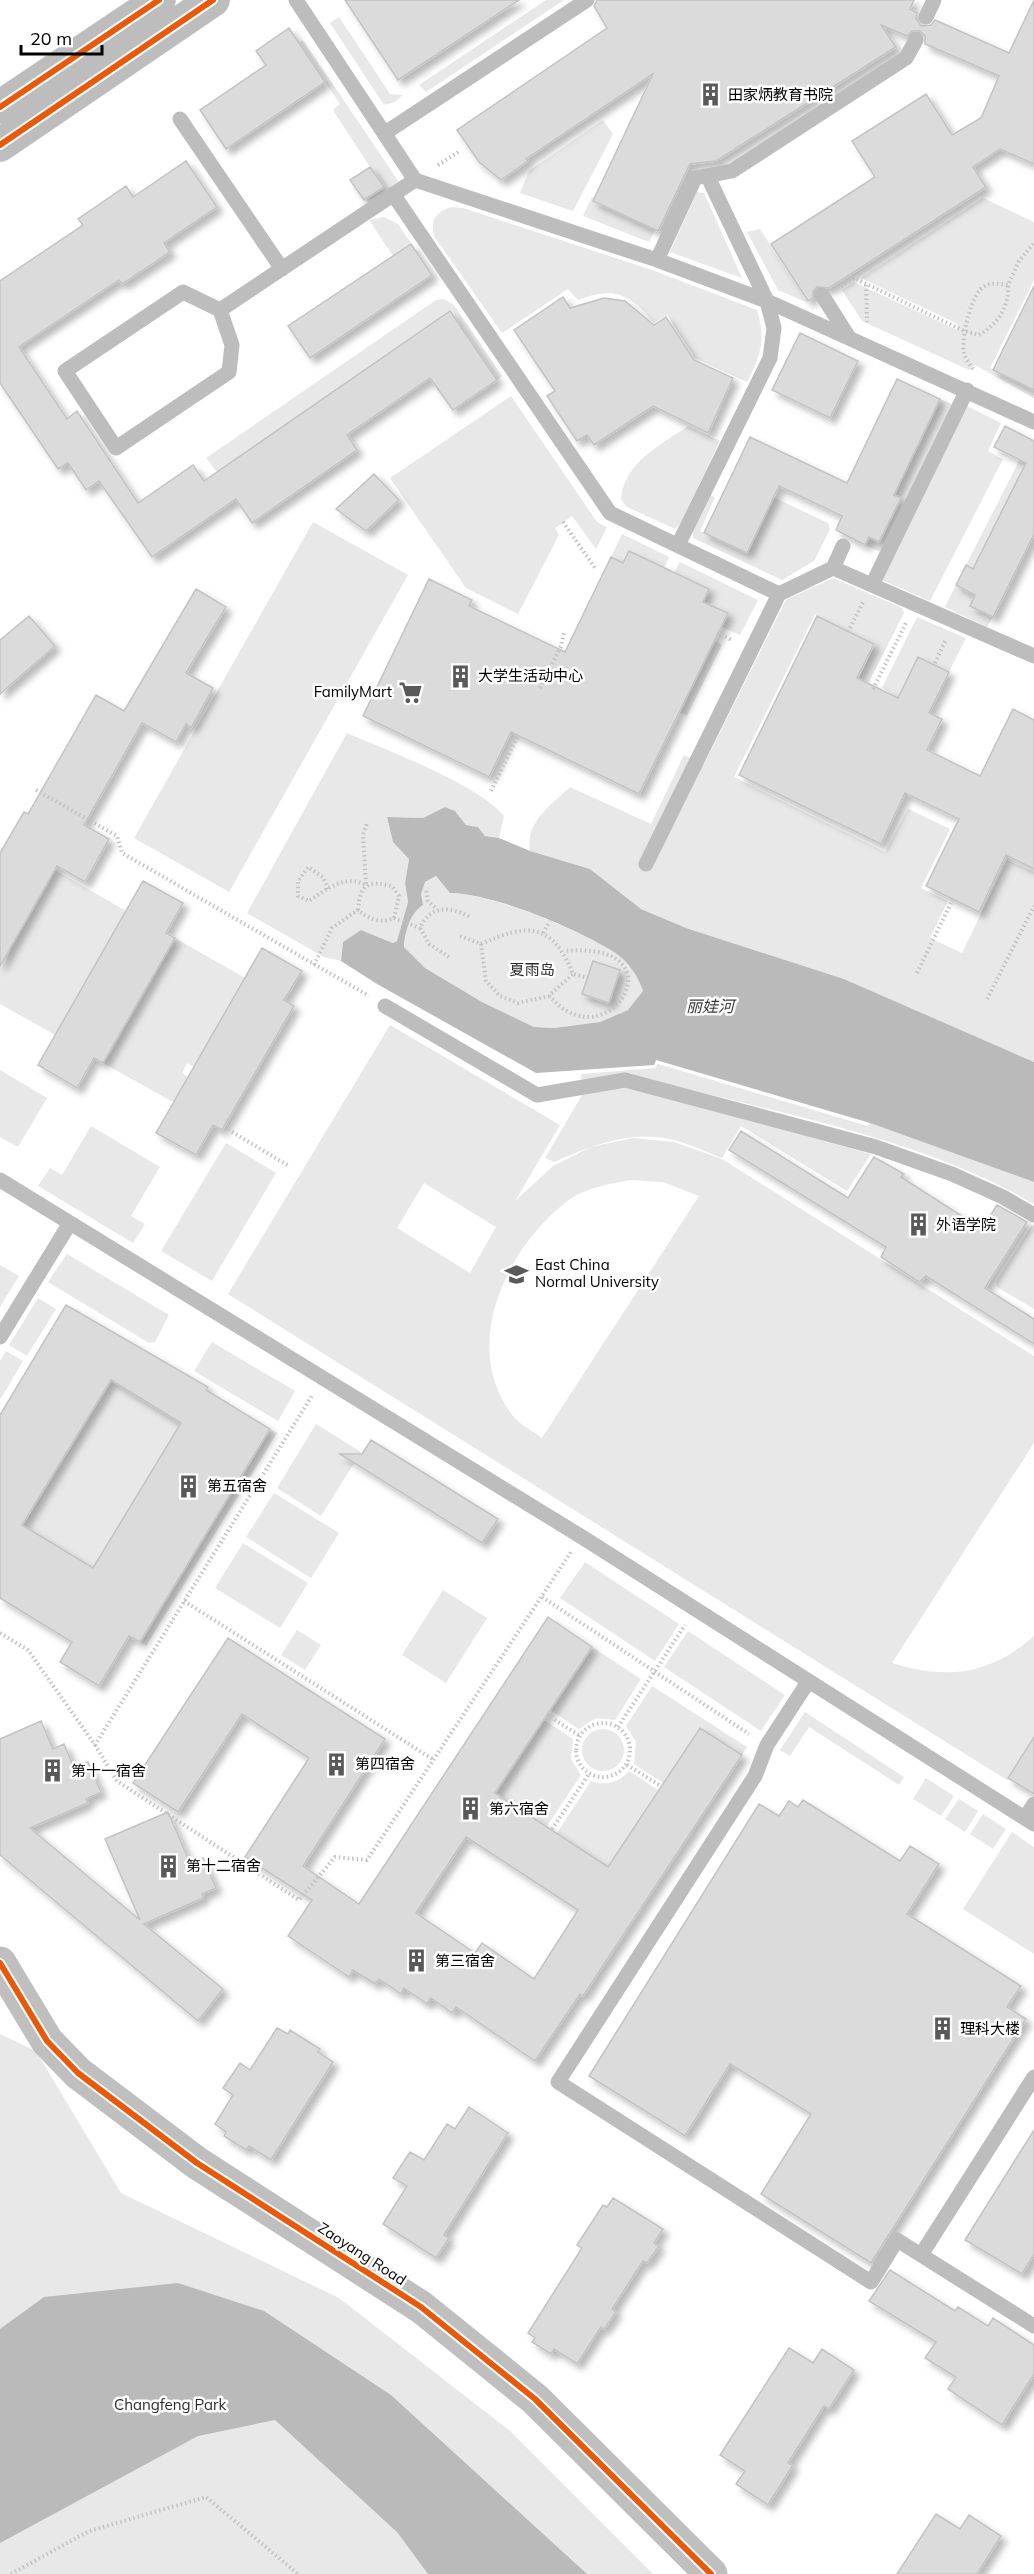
<svg xmlns="http://www.w3.org/2000/svg" width="1034" height="2574" viewBox="0 0 1034 2574" font-family="Mulish,'Noto Sans SC',sans-serif">
<style>
.green{fill:#e8e8e8;fill-rule:evenodd}
.water{fill:#bababa;fill-rule:evenodd}
.building{fill:#dbdbdb;stroke:#c3c3c3;stroke-width:1.5;fill-rule:evenodd;filter:url(#shadow)}
.lines{fill:none;stroke-linecap:round;stroke-linejoin:round}
.primary-casing{stroke:#dbdbdb;stroke-width:34}
.path{stroke:#c2c2c2;stroke-width:4;stroke-dasharray:1.5 3;stroke-linecap:butt}
.lane{stroke:#bdbdbd;stroke-width:15}
.secondary{stroke:#bfbfbf;stroke-width:33}
.primary{stroke:#bdbdbd;stroke-width:33}
.cycleway-casing{stroke:#fff;stroke-width:10}
.cycleway{stroke:#e8590c;stroke-width:6}
.labels{text-anchor:middle;stroke-width:5;stroke-linejoin:round;paint-order:stroke}
.poi-label{font-size:15px;fill:#000;stroke:#fff;text-anchor:start}
.park-label{font-size:15px;fill:#2c2c2c;stroke:#fff}
.street-label{font-size:15px;fill:#000;stroke:#fff}
.water-label{font-size:16px;font-style:italic;fill:#3d3d3d;stroke:#fff}
</style>
<defs>
<filter id="shadow"><feDropShadow dx="5.5" dy="5.5" stdDeviation="3" flood-color="#0004"/></filter>
</defs>
<rect width="100%" height="100%" fill="#fff"/>
<path class="green" d="M546 0H564L426 92 419 85Z
M339 17 390 94 403 95 395 102 384 105 330 23Z
M303 40 399 182 369 202 364 200 383 187 333 110 340 104 299 43Z
M603 120 613 134 573 211 520 193 529 171Z
M697 192 704 193 742 278 670 252Z
M592 197 656 228 649 242 583 216Z
M983 198 1034 222V280L990 368 1034 390V398L975 365 969 370 862 321 842 290 854 282 957 330 958 324 861 278Z
M451 207 463 208 652 270 757 310C766 340 761 355 747 382L695 358 667 315 654 323C630 294 615 286 578 300L568 289 502 333 434 236C430 220 436 212 451 207Z
M384 217 398 224 411 243 393 256 369 220Z
M760 229 808 303 778 290 747 232Z
M444 299 454 305 502 376 497 380 450 311 217 472 206 458 436 300Z
M511 396 597 522 607 527 596 549 572 516 555 528 559 535 518 614 466 588 390 478Z
M940 399 952 404 880 552 865 545 869 537 880 542 900 499 894 495Z
M967 406 1001 423 988 451 1003 459 930 601 882 580Z
M688 426 720 441 680 524 675 529 627 507 621 499C624 462 661 445 688 426Z
M1020 459 1026 463 973 569 966 565Z
M710 495 715 497 700 531 746 553 773 497 828 523 830 529 814 561 782 580 693 538V530Z
M313 522 408 575 229 892 134 838Z
M622 534 669 557 664 568 629 551 623 563 611 557Z
M680 562 758 600 740 635 722 627 727 613 703 602 709 589 674 573Z
M833 578 902 608 904 613 868 684 859 678 875 644 815 614 734 777 885 852 908 809 950 829 921 888 948 901 930 938 962 953 1007 860 1034 872V1062L844 979 686 928 641 909 590 869 530 851C525 822 551 805 570 787L651 824 684 755 704 764 786 600Z
M956 585 975 595 993 617 987 627 945 607Z
M917 617 966 638 949 672 918 657 898 698 882 688Z
M714 641 722 645 687 716 679 712Z
M347 733C388 751 478 784 504 816L499 838 485 836 478 827 466 825 455 811 445 807 423 818 387 817 393 842 409 858 405 883 408 902 397 941 394 943 361 930 343 942 341 961 324 957 247 913Z
M55 870 126 911 55 1035 0 1004V966Z
M436 876 450 893C495 895 575 928 614 952 627 960 639 977 644 991L628 1010 600 1022 554 1028 534 1027 482 1002 425 968 404 947 407 929 425 882Z
M175 938 245 978 194 1067 187 1063 182 1073 188 1077 173 1102 103 1063Z
M390 1025 560 1125 515 1201 553 1166 591 1147 633 1138 674 1142 722 1159 1034 1356V1443L892 1663C947 1680 990 1675 1034 1636V1737L1007 1780 228 1294ZM631 1180 663 1182 699 1196 542 1438C532 1431 517 1423 510 1412 461 1344 507 1248 566 1202 584 1188 609 1184 631 1180ZM424 1183 496 1227 470 1273 397 1228Z
M658 1064 868 1126 870 1123 1034 1182V1204C922 1138 777 1113 652 1080L745 1119 871 1154 847 1191 741 1126 722 1158C706 1152 690 1144 674 1140 632 1129 591 1146 554 1162L545 1158 582 1095 581 1074 655 1068Z
M0 1070 47 1098 18 1147 0 1137Z
M91 1126 160 1167 131 1216 145 1224 133 1243 38 1186 50 1168 62 1175Z
M226 1143 276 1173 212 1281 161 1251Z
M1032 1225 1034 1226V1309L997 1287 996 1282Z
M67 1254 169 1315 155 1342 149 1343 48 1282Z
M0 1265 19 1276 0 1307Z
M38 1298 56 1309 27 1356 9 1345Z
M212 1342 295 1391 278 1421 194 1371Z
M6 1351 23 1361 0 1400V1361Z
M111 1380 181 1423 79 1591C58 1538 65 1541 9 1548Z
M316 1424 361 1452 321 1516 277 1488Z
M270 1429 277 1433 146 1646 140 1642Z
M274 1493 339 1533 311 1578 246 1537Z
M243 1543 308 1583 280 1628 215 1588Z
M585 1562 679 1624 655 1661 560 1598Z
M443 1590 487 1618 446 1683 402 1655Z
M297 1630 321 1645 305 1670 281 1655Z
M688 1631 785 1695 761 1731 664 1667Z
M592 1647 641 1679 615 1720 596 1718 579 1729 550 1710Z
M652 1686 747 1747 742 1755 700 1728 663 1783 634 1764 636 1742 626 1726Z
M805 1712 904 1777 899 1785 809 1727 790 1756 780 1750Z
M544 1720 573 1739 571 1759 581 1775 547 1826 495 1793Z
M582 1750a21 21 0 1 1 42 0a21 21 0 1 1-42 0Z
M629 1771 658 1790 608 1867 557 1833 591 1781C605 1786 619 1783 629 1771Z
M926 1778 954 1796 941 1816 913 1799Z
M959 1799 978 1811 965 1832 945 1819Z
M983 1814 1006 1829 993 1849 970 1834Z
M1012 1832 1034 1847V1954L963 1909Z
M0 2034 36 2051 121 2193 339 2298 510 2431 653 2574H0Z"/>
<path class="water" d="M445 807 455 811 466 825 478 827 485 836 499 838 530 851 590 869 641 909 686 928 844 979 1034 1062V1182L870 1123 656 1060 654 1065 536 1073 377 984 341 961 343 942 361 930 393 943 397 941 408 902 405 883 409 859 393 842 387 817 423 818ZM436 876 450 893C495 894 575 928 614 952 627 960 639 977 643 991L628 1010 600 1022 554 1028 534 1027 482 1002 425 968 404 947C405 932 410 913 423 905L421 894 425 882Z
M178 2283 264 2311 391 2395 587 2574H428L397 2532 275 2420 198 2436 0 2543V2329L44 2297Z"/>
<path class="building" d="M345 0H519L398 80Z
M597 0H914L910 9 917 13 916 18 921 26 931 25 935 20 1009 53 1034 0V164L1000 149 973 167 986 187 829 288 817 287 813 291V298L808 301 771 244 875 177 852 141 926 94 952 135 981 118 999 76 925 44V36L920 31H912L907 36 881 25 896 47 716 161 690 164 658 231 593 201 653 74 526 159 528 161 501 180 479 162 457 130 607 28 594 6Z
M289 28 325 82 226 149 200 110 266 65 256 51Z
M186 161 217 207 164 243 170 252 122 284 119 280 19 347 67 419 77 411 138 503 193 465 204 481 450 311 497 380 453 410 430 378 347 435 357 450 252 523 236 499 152 557 99 481 86 490 68 463 58 469 0 383V281L83 225 78 219 126 186 133 197Z
M370 167 384 187 364 200 350 180Z
M411 244 432 275 310 358 288 326Z
M1034 286V390L993 370Z
M563 297 570 308 604 298 625 301 654 325 666 317 694 360 733 378 708 433 653 406 594 445 587 435 577 441 547 396 555 391 514 330Z
M800 333 858 361 830 418 772 390Z
M897 379 940 399 894 495 901 498 879 542 869 537 865 545 836 530 842 516 779 486 747 553 704 533 750 437 847 483Z
M1005 426 1034 441V534L993 617 970 606 975 595 956 585 966 565 973 569 1026 463 994 447Z
M374 474 399 500 366 531 336 509Z
M629 551 709 589 703 602 728 613 639 794 511 732 489 777 363 716 429 579 472 600 469 606 565 652 611 557 623 563Z
M196 589 226 607 186 673 213 688 191 728 186 724 176 742 142 723 84 825 109 839 85 882 57 866 0 966V853L24 812 28 814 96 695 124 711Z
M29 616 55 646 0 694V640Z
M817 616 874 644 857 678 898 698 918 657 949 672 929 713 942 719 927 750 980 776 1013 709 1034 720V869L1006 855 979 912 926 886 959 819 905 793 881 844 739 775Z
M143 881 183 903 166 933 175 938 103 1063 94 1058 77 1088 38 1065Z
M262 948 302 971 284 1000 294 1006 222 1130 213 1125 196 1155 156 1133Z
M593 961 620 970 609 1003 582 994Z
M741 1131 848 1198 874 1157 904 1174 901 1177 982 1229 997 1205 1027 1222 985 1288 1034 1319V1344L926 1276 919 1282 881 1257 886 1247 729 1150Z
M66 1305 208 1387 206 1390 270 1429 140 1642 129 1636 99 1686 60 1662 72 1642 0 1598V1415ZM111 1380 181 1423 93 1568 22 1525Z
M371 1440 498 1519 482 1543 340 1454H362Z
M548 1617 592 1647 495 1793 608 1867 700 1728 742 1755 583 1996 580 1994 535 2061 456 2007 452 2013 431 1998 427 2004 404 1988 401 1994 379 1979 375 1984 353 1970 349 1977 288 1936 312 1900 245 1857 309 1758 242 1714 178 1812 133 1783 228 1638 385 1739 303 1866 359 1904ZM466 1837 578 1910 534 1979 482 1943 475 1953 416 1913Z
M41 1721 53 1749 64 1744 74 1768 88 1762 101 1792 86 1799 88 1803 30 1828 140 1920 105 1839 168 1812 190 1863 203 1858 216 1888 202 1894 203 1898 144 1924 223 1989 198 2021 0 1855V1739Z
M1034 1737V1794L1008 1778Z
M803 1800 900 1861 910 1846 939 1864 907 1914 1021 1986 1007 2007 1026 2019 871 2263 761 2194 811 2114 730 2064 685 2136 589 2076 759 1804 779 1816 789 1801 798 1807Z
M277 2028 288 2034 290 2030 320 2049 318 2052 333 2062 271 2160 249 2146 246 2150 224 2136 226 2132 215 2124 233 2095 223 2088 240 2063 250 2070Z
M469 2107 508 2133 444 2235 449 2238 436 2258 383 2224 407 2186 393 2178 410 2152 424 2160 447 2124 455 2129Z
M1034 2130V2254L1022 2274 965 2240Z
M613 2198 663 2229 654 2243 659 2246 647 2263 643 2261 612 2309 616 2312 604 2329 601 2327 577 2364 554 2349 551 2354 532 2342 535 2338 528 2333 582 2248 577 2245 603 2205 607 2207Z
M890 2270 955 2311 958 2307 988 2326 993 2318 1034 2345V2374L1002 2425 948 2389 956 2377 925 2358 936 2342 869 2301Z
M789 2348 813 2363 822 2349 854 2370 829 2409 824 2406 788 2463 793 2465 768 2505 736 2484 745 2471 720 2455Z
M936 2514 960 2529 969 2515 1001 2536 977 2574H897Z"/>
<g class="lines">
<defs>
<path id="primary" d="M0 107 159 0
M0 145 213 0"/>
</defs>
<use href="#primary" class="primary-casing"/>
<path class="path" d="M438 165 460 151
M866 285 867 322
M841 286 854 278 964 331 979 335C998 324 1009 307 1008 285
M973 369C970 365 965 358 964 353 961 338 971 292 985 286 992 282 1000 284 1008 285L1019 261 1034 243
M563 522 595 568
M848 632 863 602
M717 633 732 640
M935 663 946 639
M540 688 561 646 564 632
M873 689 907 621
M36 790 117 836 122 853 369 996
M491 791 518 735
M328 889 323 877 308 867 298 881V896L309 901C327 889 345 874 366 885L363 835 367 823
M426 891 428 901 437 909
M394 918 399 896 392 886C368 880 360 884 358 910 369 919 380 924 394 918L420 928
M543 933 550 921
M460 936 481 944C527 923 552 922 573 974L588 978
M481 944 486 981 500 996 518 1003 549 996 573 974
M449 957 429 944 420 928C430 905 450 906 470 917
M314 965 332 928 358 910
M917 973 953 899
M549 996C555 1001 560 1008 567 1011 620 1042 674 941 564 951
M987 999 1034 906
M232 1132 289 1166
M542 1597 749 1734
M184 1601 434 1760
M0 1633 28 1650 95 1745 313 1394
M547 1715 580 1736
M576 1750a27 27 0 1 1 54 0a27 27 0 1 1-54 0Z
M618 1727 685 1625
M95 1745 117 1781 299 1900 335 1857 367 1860 571 1552
M627 1765 661 1786
M552 1829 589 1774
M11 2574 89 2531 206 2497 298 2574"/>
<path class="lane" d="M296 0 415 180 657 260 767 301 1034 422
M926 17 934 0
M180 119 282 269
M385 133 587 0
M393 194 610 513 779 594 833 568 1034 656
M657 260 695 178 732 171 906 58 916 40
M822 295 848 336
M220 310 183 292 65 371 116 448 229 372 232 345 220 310 415 180
M678 545 770 358 774 328 767 301 708 177
M833 568 843 546
M872 585 967 390
M646 864 779 594
M385 1006 537 1095 625 1080 876 1147 952 1174 1003 1197 1034 1215
M0 1180 582 1537 1034 1824
M0 1337 70 1223
M808 1682 767 1745 755 1776 558 2082 871 2282 897 2240 921 2255 1034 2077
M1025 1818 1034 1804
M921 2255 1034 2326"/>
<path class="secondary" d="M0 1963 47 2041 78 2073 197 2163 421 2307 535 2399 711 2574"/>
<use href="#primary" class="primary"/>
<defs>
<path id="cycleway" d="M0 107 159 0
M0 145 213 0
M0 1963 47 2041 78 2073 197 2163 421 2307 535 2399 711 2574"/>
</defs>
<use href="#cycleway" class="cycleway-casing"/>
<use href="#cycleway" class="cycleway"/>
</g>
<defs>
<symbol id="building-bare" viewBox="-9 -9 18 18"><path d="M-4-6H4V6H1V3H-1V6H-4ZM-2.5-4.3h1.7v1.8h-1.7ZM.8-4.3h1.7v1.8H.8ZM-2.5-1h1.7V.8h-1.7ZM.8-1h1.7V.8H.8Z" fill="#595959" stroke="#fff" stroke-width="2.5" paint-order="stroke"/></symbol>
<symbol id="supermarket-bare" viewBox="-9 -9 18 18"><path d="M-6-5.5h2.5l.6 2H6L4.5 2H-2.5L-4.4-4H-6ZM-1.5 3.2a1.3 1.3 0 1 0 .1 0ZM3 3.2a1.3 1.3 0 1 0 .1 0Z" fill="#595959" stroke="#fff" stroke-width="2.5" paint-order="stroke"/></symbol>
<symbol id="university-bare" viewBox="-9 -9 18 18"><path d="M0-5L7-2L0 1L-7-2ZM-4 1L0 2.5L4 1V4Q0 6-4 4Z" fill="#595959" stroke="#fff" stroke-width="2.5" paint-order="stroke"/></symbol>
</defs>
<g fill-rule="evenodd">
<use href="#building-bare" x="694" y="78" width="33" height="33"/>
<use href="#building-bare" x="444" y="660" width="33" height="33"/>
<use href="#supermarket-bare" x="394" y="676" width="33" height="33"/>
<use href="#building-bare" x="902" y="1208" width="33" height="33"/>
<use href="#university-bare" x="500" y="1258" width="33" height="33"/>
<use href="#building-bare" x="172" y="1470" width="33" height="33"/>
<use href="#building-bare" x="320" y="1748" width="33" height="33"/>
<use href="#building-bare" x="36" y="1754" width="33" height="33"/>
<use href="#building-bare" x="454" y="1792" width="33" height="33"/>
<use href="#building-bare" x="152" y="1850" width="33" height="33"/>
<use href="#building-bare" x="400" y="1944" width="33" height="33"/>
<use href="#building-bare" x="926" y="2012" width="33" height="33"/>
</g>
<g class="labels">
<g class="poi-label">
<text x="728" y="100">田家炳教育书院</text>
<text x="478" y="681">大学生活动中心</text>
<text x="392" y="697" text-anchor="end">FamilyMart</text>
<text x="936" y="1230">外语学院</text>
<text x="535" y="1270">East China<tspan x="535" dy="17">Normal University</tspan></text>
<text x="207" y="1491">第五宿舍</text>
<text x="355" y="1769">第四宿舍</text>
<text x="71" y="1776">第十一宿舍</text>
<text x="489" y="1814">第六宿舍</text>
<text x="186" y="1871">第十二宿舍</text>
<text x="435" y="1966">第三宿舍</text>
<text x="960" y="2034">理科大楼</text>
</g>
<g class="park-label">
<text x="532" y="975">夏雨岛</text>
<text x="170" y="2410">Changfeng Park</text>
</g>
<g class="street-label">
<text transform="translate(362 2254) rotate(33)" y="5">Zaoyang Road</text>
</g>
<g class="water-label">
<text x="710" y="1012">丽娃河</text>
</g>
</g>
<path d="M21 45v9h81v-9" fill="none" stroke="#000000" stroke-width="3"/>
<text x="30" y="45" font-size="18" fill="#000000" stroke="#ffffff" stroke-width="4.5" paint-order="stroke">20 m</text>
</svg>
